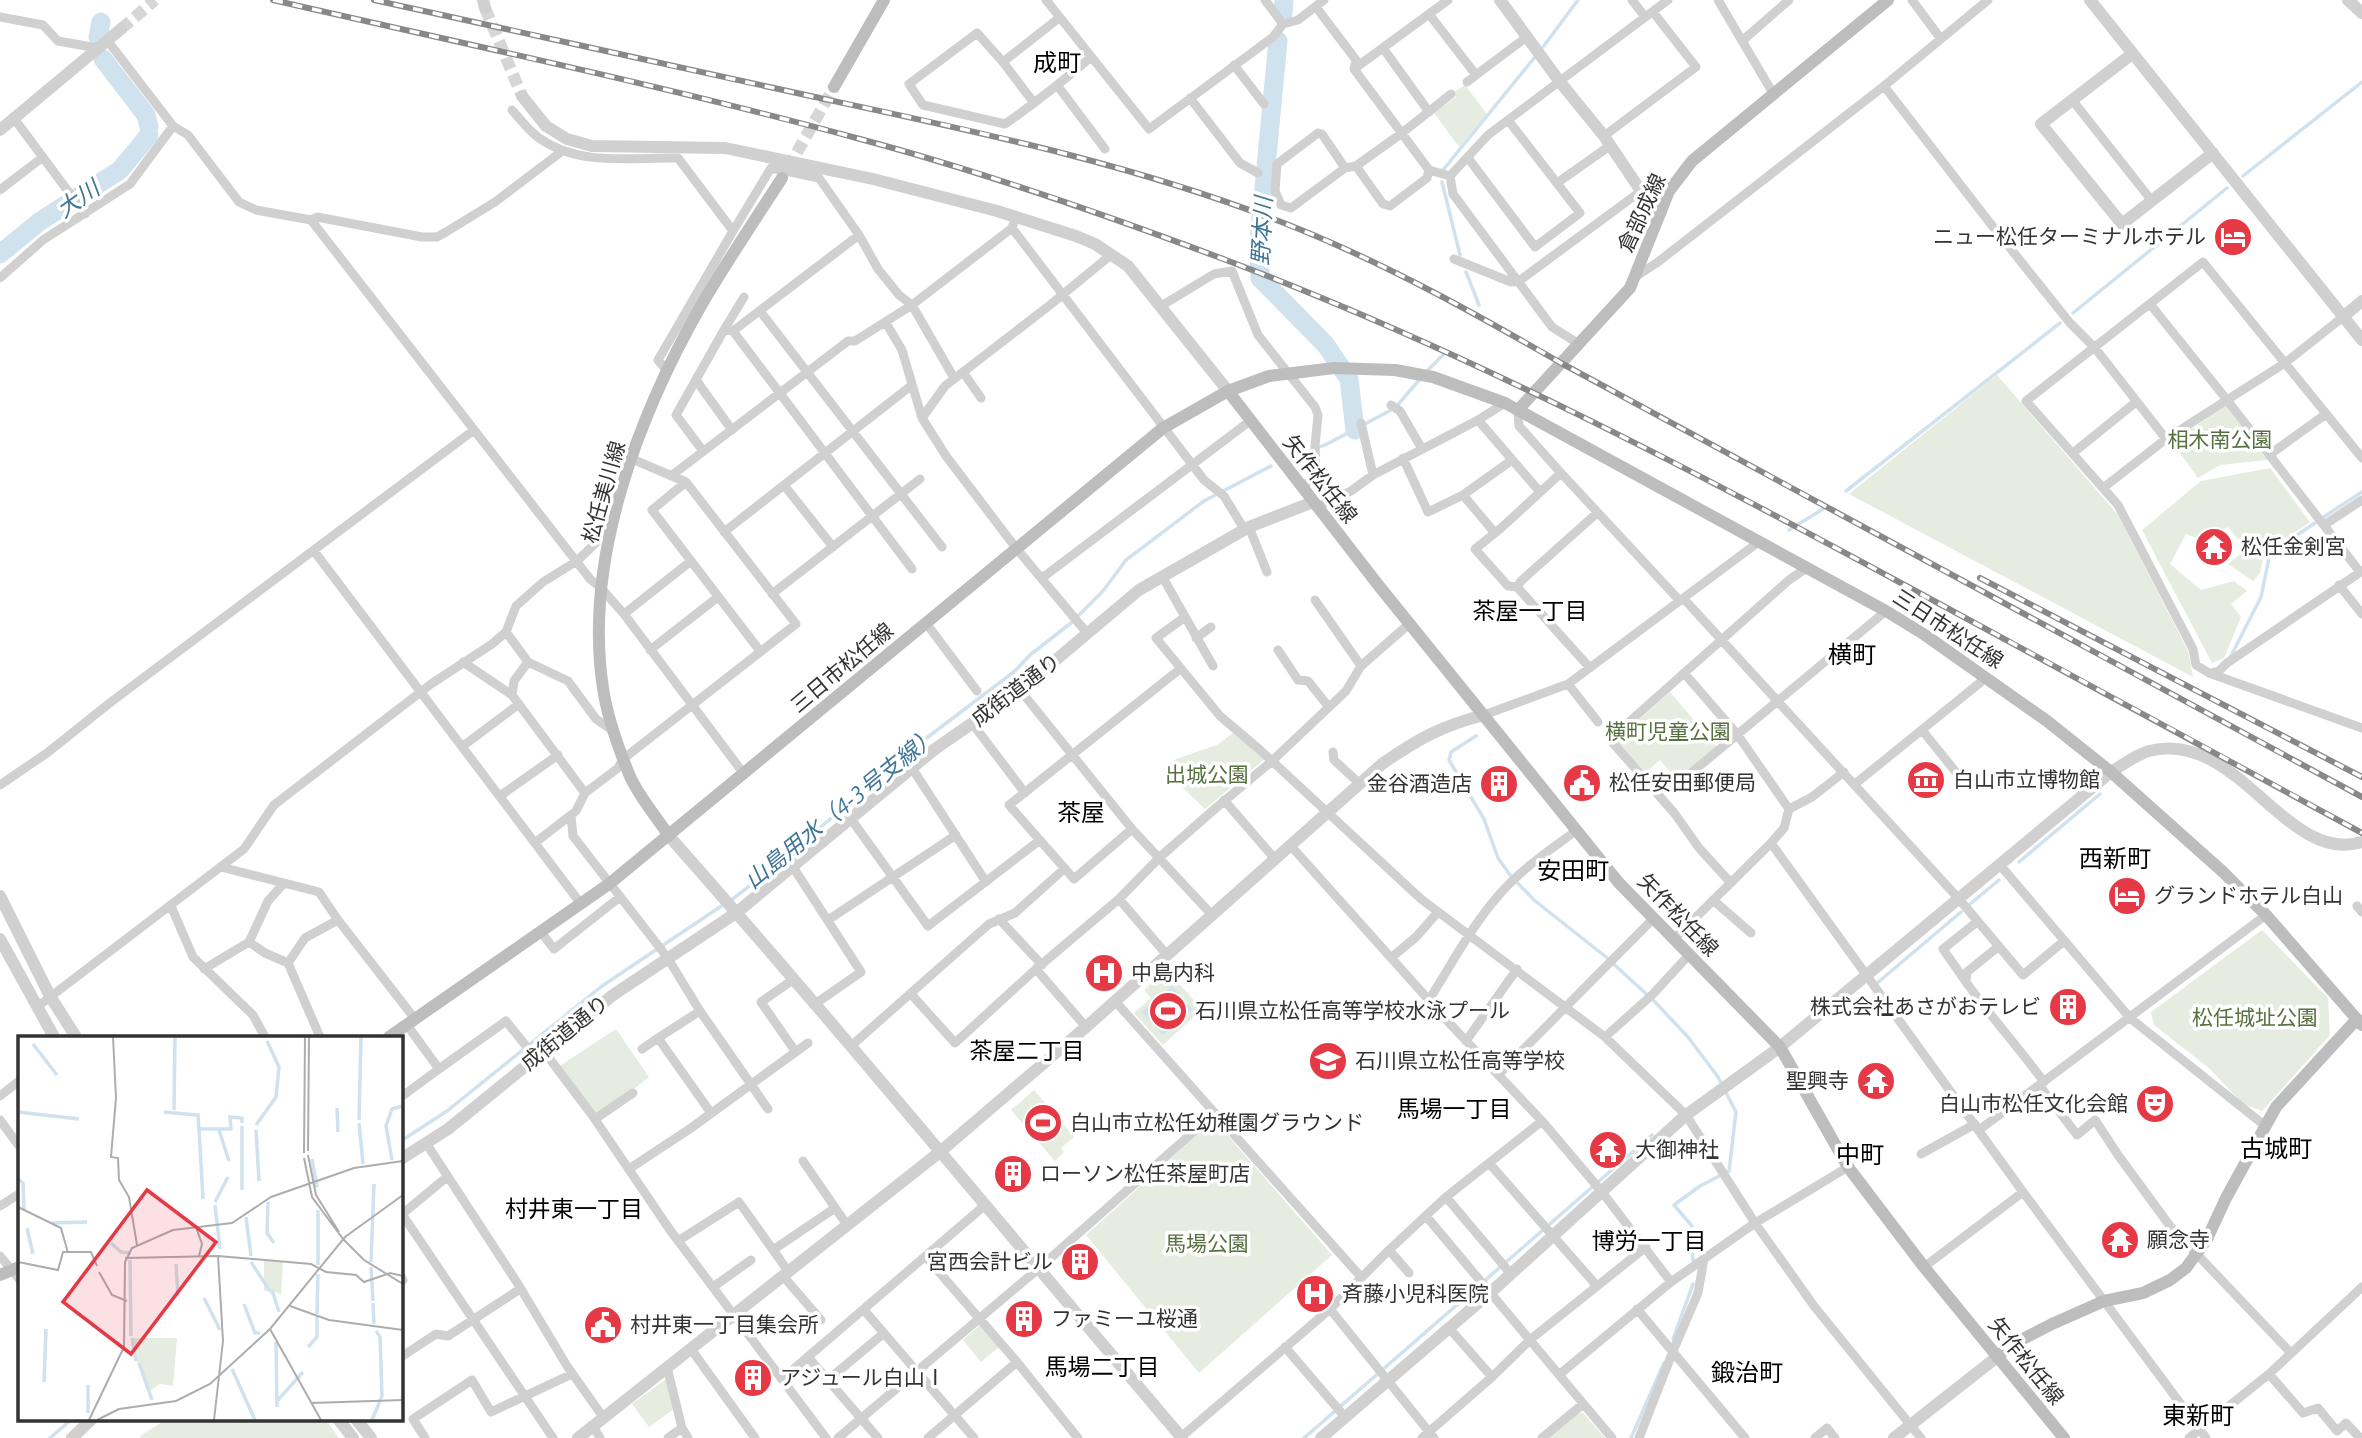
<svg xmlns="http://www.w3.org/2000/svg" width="2362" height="1438" viewBox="0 0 2362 1438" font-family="Ubuntu,'Noto Sans JP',sans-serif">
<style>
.green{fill:#e6ecdf}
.water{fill:#cfe2ee}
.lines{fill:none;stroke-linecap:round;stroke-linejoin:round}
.stream{stroke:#cfe2ee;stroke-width:3.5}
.river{stroke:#cfe2ee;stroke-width:19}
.tertiary-tunnel{stroke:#d6d6d6;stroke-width:12;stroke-dasharray:12 6;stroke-linecap:butt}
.secondary-tunnel{stroke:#d6d6d6;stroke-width:12;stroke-dasharray:12 6;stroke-linecap:butt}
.minor{stroke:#d0d0d0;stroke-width:9}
.tertiary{stroke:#d0d0d0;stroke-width:12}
.secondary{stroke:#bdbdbd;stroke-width:12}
.rail-casing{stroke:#888;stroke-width:6}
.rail{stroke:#fff;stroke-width:3.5;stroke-dasharray:10;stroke-linecap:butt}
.labels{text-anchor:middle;stroke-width:7;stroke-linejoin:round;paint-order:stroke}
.street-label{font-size:21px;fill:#333;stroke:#fff}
.poi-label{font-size:21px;fill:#333;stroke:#fff;text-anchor:start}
.park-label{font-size:21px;fill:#56703f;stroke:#fff}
.water-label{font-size:23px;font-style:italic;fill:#3f7597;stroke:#fff}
.neighbourhood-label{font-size:23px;fill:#000;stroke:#fff}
.quarter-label{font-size:24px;fill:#000;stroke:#fff}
.inset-river{fill:none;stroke:#cfe2ee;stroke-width:3.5}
.inset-road{fill:none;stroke:#adadad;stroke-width:2}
.view{fill:#e63946;fill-opacity:0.15;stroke:#e63946;stroke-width:3.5}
.inset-edge{fill:none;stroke:#333;stroke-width:3.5}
</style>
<rect width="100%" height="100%" fill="#fff"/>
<path class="green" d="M1465 85 1487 114 1459 147 1434 113 1456 97 1453 93Z
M1997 375 2118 515 2188 651 2193 677 1849 494Z
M2226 406 2267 460 2220 465 2198 478 2172 442Z
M2270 468 2310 522 2264 553 2260 573 2253 581 2228 564 2246 549 2228 527 2202 540 2186 534 2170 564 2201 590 2234 581 2247 591 2231 604 2241 617 2224 658 2212 663 2142 530 2201 481Z
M1670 692 1717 747 1677 780 1660 760 1644 774 1614 742Z
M1237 730 1267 757 1205 809 1163 769 1176 759 1217 745Z
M2262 930 2328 998 2330 1035 2262 1111 2243 1104 2209 1068 2154 1025 2151 1012Z
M1161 975 1168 982 1173 977 1202 1009 1163 1045 1134 1013 1151 998 1144 990Z
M616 1029 649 1077 597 1118 558 1067Z
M1034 1090 1074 1137 1061 1148 1064 1152 1055 1161 1011 1110Z
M1214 1120 1332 1255 1199 1373 1086 1235Z
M980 1325 999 1347 981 1362 963 1340Z
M666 1379 674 1409 649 1427 632 1404Z
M1576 1413H1583L1605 1438H1548Z
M167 1419H325L339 1438H141L140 1436Z"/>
<path class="water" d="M1172 986 1192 1009 1163 1035 1142 1012Z"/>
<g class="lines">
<path class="stream" d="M1543 47 1578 0
M1443 170 1535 57
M2243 176 2362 82
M1442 182 1460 255
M1466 272 1479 305
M2073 313 2227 188
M1425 373 1446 352
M1295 457 1327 444 1395 408 1420 379
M1846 491 2060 323
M2322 518 2362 492
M1789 530 1823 509
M2231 656 2261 597 2270 553 2315 523
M1476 736 1451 752 1449 760 1484 819 1498 858 1510 875 1534 900 1606 957 1655 1002 1688 1037 1718 1077 1736 1112 1729 1171 1700 1186 1674 1205 1692 1226 1691 1234 1693 1260
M2019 862 2100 794
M730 901 770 870 920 743 1015 671 1030 655 1071 623 1103 591 1126 560 1204 501 1271 466
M1969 905 1999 880
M1876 984 1961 912
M401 1141 447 1111 602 986 723 905
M1673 1339 1693 1284
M50 1438 72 1419
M1304 1438 1652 1135
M1631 1438 1664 1363"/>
<path class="river" d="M1283 13 1284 0
M98 37 101 22
M1278 41 1259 240 1260 278 1325 344 1349 379 1355 430
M103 59 146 115 149 127
M0 254 39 222 120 170 149 135"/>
<path class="tertiary-tunnel" d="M485 8 522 96
M121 29 155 0"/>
<path class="secondary-tunnel" d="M788 168 834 87"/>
<path class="minor" d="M1046 0 1149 129 1273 37 1283 24 1298 20 1324 0
M1265 0 1283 24
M1632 0 1645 17
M1718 0 1774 95
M1912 0 1941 39
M1316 7 1356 60 1354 69 1429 170 1427 178 1390 206 1383 204 1356 166 1402 133 1451 94
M1429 14 1476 75 1528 36
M0 17 43 25 58 41 97 48
M107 40 173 126 188 135 239 202 256 210 311 220 317 217 422 237H437L446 232 495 202 561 152
M1742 41 1789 0
M1383 48 1429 112
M1003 62 1059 18
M1234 65 1264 104
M1354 69 1448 0
M1467 82 1476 75
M1057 85 1105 149
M1884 86 1990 223 2070 323 2095 348 2166 439
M1190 98 1240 163 1258 173
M2073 101 2152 201
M1034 103 1003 62 977 33 909 84 923 105 1005 124C1035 103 1063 81 1091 57
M512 110C520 119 529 131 539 138 580 167 631 157 678 158L733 231 658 360 668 372
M13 117 85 214
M1604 136 1696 67 1653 12
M1468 158 1535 247 1580 213 1508 120
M1345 168 1322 134 1318 133 1277 164 1275 191 1281 205 1291 208 1345 168 1356 166
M1429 170 1450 176
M1557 183 1611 145
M0 190 43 157
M311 220 590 579 600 587 624 614 744 774
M1012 228 1204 480 1224 496 1244 529
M733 231 771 168 819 178 859 235 878 269 899 295 912 305 954 378
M1454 259 1511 282 1519 281 1641 191
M1635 277 1658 262 1884 86 1988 0
M0 278 43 240 130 184 173 126
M1161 306 1214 274 1232 271 1258 335 1315 407 1318 415 1315 446 1316 475 1303 487
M760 311 942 547
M2343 317 2285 363 2227 400 2360 572
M886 323 902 350 922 418 946 456 1016 548 1087 633
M724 330 744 297
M733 331 859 235
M1579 344 1552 327 1453 194 1450 176 1488 135 1668 0
M963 372 981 398
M696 380 732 430
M1391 405 1400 411 1422 449
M1518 410 1519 426 1561 473
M922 418 945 386 1050 305 1112 254
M1478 420 1540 492
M1361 423 1373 475
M703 451 676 415 724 330 733 331 912 569
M2073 453 2136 402
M2269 455 2326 414
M1403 458 1428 512 1463 495 1512 460
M2362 458 2203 262 2026 401 2118 505 2193 649 2196 665 2209 673 2362 728
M671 476 848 341H855L912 305 1012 228 1016 216
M686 482 652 510 760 651
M784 485 833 547
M2103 488 2166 439 2227 400 2150 304
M1463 495 1495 533
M1317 507 1351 491 1373 475 1478 420 1505 403
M2324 525 2362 500
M1249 527 1267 572
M724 532 912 385
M314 551 581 904
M1162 576 1213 666
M1042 578 1250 421
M2339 585 2362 614
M1517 587 1521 581 1597 513
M772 594 920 479
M1684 599 1959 899 2023 975 2064 941
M1315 600 1361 666
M624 614 691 561
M1185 617 1156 638 1220 716 1259 749 1421 899 1605 1037 1686 1115 1755 1223 1814 1306 1921 1438
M926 623 977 691
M506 632 528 662 568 681 596 719 612 730
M1196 638 1211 627
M650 650 718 597
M1278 650 1298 680 1308 681 1328 706
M463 662 512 695
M528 662 514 681 512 695 585 793
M1590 668 1517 587 1508 586 1475 549 1500 529 1561 473 1680 601
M2211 673 2219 671 2227 663 2362 571
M1568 684 1598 722
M1020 690 1132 829 1212 915
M1484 715 1568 684 1760 541
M1629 722 1789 580 1808 567
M972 723 1025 793
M1922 730 1967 786
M1613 743 1675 814 1699 848 1731 883
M463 746 519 704
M1333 752 1334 760 1360 784
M912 768 986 882
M1855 784 1987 677
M0 785 47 753 111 702 474 430
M1673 788 1886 611
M500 796 558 755
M1224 800 1275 859
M1789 809 1812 797 1844 772
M571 816 573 836 667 957 700 1011 768 1109
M851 819 928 926 1040 840
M1132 829 1074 879 1009 805 1180 669
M536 842 576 811 585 793 618 768 623 759 796 624 686 482 632 459
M1771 843 2023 1192 2206 1438
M1290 845 1453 1027 1542 1121 1602 1192 1671 1282
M2000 865 2130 1018 2264 1125
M221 867 319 892 338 920 415 1019
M793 867 861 972 815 1004
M1119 899 1167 955
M1713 900 1751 933
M171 906 193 957 253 1015 265 1037
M2357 906 2362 912
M999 919 1042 965
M828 920 956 835
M541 932 554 949 620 897
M1673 940 1771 843 1784 828 1789 809 1737 734 1684 673
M249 942 265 953 288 963 320 1037
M1999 946 1967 972 1966 982C1991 1017 2019 1048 2044 1082
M1391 958 1416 937 1438 912
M288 963 305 938 338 920
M204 969 249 942 268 901 284 883
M1036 969 1086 1027
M794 979 761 1002 795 1051
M1966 982 1943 949 1978 921
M911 994 955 1043 1036 969 1119 899 1160 857 1217 807 1271 762 1346 691 1361 666 1409 624
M1429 1000C1451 965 1471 927 1498 896 1520 870 1550 850 1577 830
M1115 1001 1361 1277
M37 1007 244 849 274 805 431 684 492 644 506 632 516 606 543 582 577 561 611 528
M700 1011 658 1038 711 1113
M1605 1037 1653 994 1688 956
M1466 1041 1517 969
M851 1046 989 924 1015 913 1064 869
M642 1049 658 1038
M543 1050 592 1115 670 1230 826 1438
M439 1069 506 1021 535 1057
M1498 1075 1653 919
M2039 1085 2077 1135 2095 1120 2118 1155 2170 1226 2290 1352
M0 1096 19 1081
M401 1097 439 1069 407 1025
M595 1119 633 1093
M0 1120 19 1146
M1979 1130 2266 915
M426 1143 518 1284 567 1366 603 1417
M1921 1154 1975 1124
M803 1161 847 1225
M1489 1163 1597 1286
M629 1169 691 1128 808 1043
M1446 1197 1511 1274
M0 1206 19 1194
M402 1214 553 1438
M401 1215 447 1177
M1426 1216 1612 1438
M678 1241 739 1202 788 1271
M773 1250 835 1208
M1389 1250 1409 1273
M0 1256 19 1279
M926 1257 1017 1362 1078 1438
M1924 1267 2023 1192
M401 1276 403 1280 401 1282
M783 1276 821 1320
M713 1287 751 1260
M1330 1309 1434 1438
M1637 1309 1745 1438
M864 1310 974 1438
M1449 1328 1492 1377
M1285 1347 1345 1417
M691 1349 755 1438
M401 1357 436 1334 448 1336 520 1289
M808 1357 878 1438
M667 1367 682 1428 688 1438
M1560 1374 1671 1282 1755 1223 1848 1167
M2269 1374 2303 1413 2318 1408 2337 1431 2346 1423 2360 1438
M782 1379 984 1206
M828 1380 884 1333
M593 1426 600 1438
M425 1438 413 1419 472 1380 491 1412 572 1374
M668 1438 682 1428
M838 1438 1038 1269 1215 1113
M928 1438 1017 1362
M1180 1438 1330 1309 1389 1250 1446 1197 1542 1121
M1422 1438 1492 1377 1531 1339 1646 1247
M1542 1438 1583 1404
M1639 1438 1673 1351 1698 1293 1704 1259
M1815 1438 1827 1428 1835 1438
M2189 1438 2269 1374 2362 1287"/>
<path class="tertiary" d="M483 0 485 8
M1500 0 1560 82 1604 136 1641 191 1661 212
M2090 0 2362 340
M2348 0 2362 13
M2132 54 2041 124 2122 224 2213 153
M522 96 546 126 567 139 592 146 725 148 873 179 997 211 1076 236 1095 244 1128 266 1228 391
M0 130 121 29
M2343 317 2362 301
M669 836C844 1034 1011 1237 1182 1438
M0 896 50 996 76 1037
M0 939 54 1037
M401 1159 448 1129 613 995 736 913 935 749 1020 690 1139 590 1249 527 1313 502
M338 1419 353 1438
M356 1419 371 1438
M72 1438 92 1419
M578 1438 941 1151 1086 1027 1382 764C1418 739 1441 726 1484 715
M1321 1438 1491 1292 1686 1115 1780 1047 2111 772C2123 765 2135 755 2149 751 2238 728 2286 866 2362 842
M1894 1438 1997 1357"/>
<path class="secondary" d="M834 87 884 0
M1228 391 1379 586 1619 883 1780 1047 1848 1167 1924 1267 2064 1438
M1518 410 1630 288 1669 191 1692 161 1888 0
M669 836C656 816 638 796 629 774 618 747 607 716 603 688 583 559 639 414 702 304 727 261 755 220 782 178
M389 1037 609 884 1163 428 1228 391 1269 376 1334 368 1395 370 1433 377 1505 403 1886 611 1925 635 2047 721 2111 772 2223 872 2266 915 2362 1025
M0 1275 19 1267
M1997 1357 2011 1345 2052 1324 2104 1301 2143 1293 2170 1280 2186 1268 2207 1239 2226 1198 2276 1107 2357 1019"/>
<defs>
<path id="rail" d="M273 0C469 45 666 86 860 139 984 172 1106 215 1226 260 1464 350 1689 468 1912 589 2062 670 2212 751 2362 833
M374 0C521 32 668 65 815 97 979 132 1143 166 1299 229 1390 266 1476 314 1561 363L2362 797
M1980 578 2362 777"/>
</defs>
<use href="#rail" class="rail-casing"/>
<use href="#rail" class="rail"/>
</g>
<defs>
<symbol id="hotel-disc" viewBox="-11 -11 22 22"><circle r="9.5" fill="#e63946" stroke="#fff"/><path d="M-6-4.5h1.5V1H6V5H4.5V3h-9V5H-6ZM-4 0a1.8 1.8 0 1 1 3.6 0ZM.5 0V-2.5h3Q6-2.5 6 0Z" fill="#fff"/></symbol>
<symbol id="temple-disc" viewBox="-11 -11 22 22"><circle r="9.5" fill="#e63946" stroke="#fff"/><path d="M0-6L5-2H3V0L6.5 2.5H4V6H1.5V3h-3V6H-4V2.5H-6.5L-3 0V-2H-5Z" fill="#fff"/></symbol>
<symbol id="museum-disc" viewBox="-11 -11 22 22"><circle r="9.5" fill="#e63946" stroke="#fff"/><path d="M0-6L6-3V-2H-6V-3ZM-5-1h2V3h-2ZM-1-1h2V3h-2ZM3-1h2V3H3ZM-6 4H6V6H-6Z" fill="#fff"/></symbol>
<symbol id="civic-disc" viewBox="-11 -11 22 22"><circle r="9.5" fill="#e63946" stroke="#fff"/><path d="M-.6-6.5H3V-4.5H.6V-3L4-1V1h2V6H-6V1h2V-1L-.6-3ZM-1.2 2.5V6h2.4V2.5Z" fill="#fff"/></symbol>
<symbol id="building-disc" viewBox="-11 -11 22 22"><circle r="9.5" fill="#e63946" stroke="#fff"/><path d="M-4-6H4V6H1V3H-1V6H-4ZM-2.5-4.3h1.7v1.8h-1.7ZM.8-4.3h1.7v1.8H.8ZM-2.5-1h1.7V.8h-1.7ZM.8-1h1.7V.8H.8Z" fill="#fff"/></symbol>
<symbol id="hospital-disc" viewBox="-11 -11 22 22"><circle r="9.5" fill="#e63946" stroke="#fff"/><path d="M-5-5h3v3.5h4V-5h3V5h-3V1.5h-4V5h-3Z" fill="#fff"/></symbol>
<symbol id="stadium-disc" viewBox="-11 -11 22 22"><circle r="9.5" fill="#e63946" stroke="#fff"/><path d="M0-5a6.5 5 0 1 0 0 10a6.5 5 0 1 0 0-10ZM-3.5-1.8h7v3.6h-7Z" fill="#fff"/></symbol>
<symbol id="school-disc" viewBox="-11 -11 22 22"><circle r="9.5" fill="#e63946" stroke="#fff"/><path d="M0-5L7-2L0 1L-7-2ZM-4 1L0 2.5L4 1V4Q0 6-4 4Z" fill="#fff"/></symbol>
<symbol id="theatre-disc" viewBox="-11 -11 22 22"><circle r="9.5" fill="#e63946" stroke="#fff"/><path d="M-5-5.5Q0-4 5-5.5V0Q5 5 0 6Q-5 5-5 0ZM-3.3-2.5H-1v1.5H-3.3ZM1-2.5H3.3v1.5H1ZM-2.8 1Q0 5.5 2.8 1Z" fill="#fff"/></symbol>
</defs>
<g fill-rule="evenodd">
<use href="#hotel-disc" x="2211" y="215" width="44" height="44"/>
<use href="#temple-disc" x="2192" y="525" width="44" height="44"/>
<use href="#museum-disc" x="1904" y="758" width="44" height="44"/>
<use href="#civic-disc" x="1560" y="761" width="44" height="44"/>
<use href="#building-disc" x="1477" y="762" width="44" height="44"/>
<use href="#hotel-disc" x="2105" y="874" width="44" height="44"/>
<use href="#hospital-disc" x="1082" y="951" width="44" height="44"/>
<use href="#building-disc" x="2046" y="985" width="44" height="44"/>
<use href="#stadium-disc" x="1146" y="989" width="44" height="44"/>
<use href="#school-disc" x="1306" y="1039" width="44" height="44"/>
<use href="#temple-disc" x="1854" y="1059" width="44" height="44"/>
<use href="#theatre-disc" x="2133" y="1082" width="44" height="44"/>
<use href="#stadium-disc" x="1021" y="1101" width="44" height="44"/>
<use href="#temple-disc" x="1586" y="1128" width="44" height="44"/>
<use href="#building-disc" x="991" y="1152" width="44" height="44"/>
<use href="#temple-disc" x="2098" y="1218" width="44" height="44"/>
<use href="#building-disc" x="1058" y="1240" width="44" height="44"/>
<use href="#hospital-disc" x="1293" y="1272" width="44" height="44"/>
<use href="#building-disc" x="1002" y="1297" width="44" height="44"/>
<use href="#civic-disc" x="581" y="1303" width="44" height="44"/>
<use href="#building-disc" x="731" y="1356" width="44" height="44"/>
</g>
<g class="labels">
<g class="street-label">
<text transform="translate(1642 213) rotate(-65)" y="7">倉部成線</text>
<text transform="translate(1320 479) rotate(52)" y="7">矢作松任線</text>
<text transform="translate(604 492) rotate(-74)" y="7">松任美川線</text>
<text transform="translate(1948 629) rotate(33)" y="7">三日市松任線</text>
<text transform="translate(842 668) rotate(-40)" y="7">三日市松任線</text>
<text transform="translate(1016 690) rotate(-37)" y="7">成街道通り</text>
<text transform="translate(1678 915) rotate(46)" y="7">矢作松任線</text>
<text transform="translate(565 1033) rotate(-39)" y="7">成街道通り</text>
<text transform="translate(2026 1361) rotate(51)" y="7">矢作松任線</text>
</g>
<g class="poi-label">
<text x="2206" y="244" text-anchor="end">ニュー松任ターミナルホテル</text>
<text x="2241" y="554">松任金剣宮</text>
<text x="1953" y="787">白山市立博物館</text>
<text x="1609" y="790">松任安田郵便局</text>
<text x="1472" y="791" text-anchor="end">金谷酒造店</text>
<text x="2154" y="903">グランドホテル白山</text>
<text x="1131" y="980">中島内科</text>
<text x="2041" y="1014" text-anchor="end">株式会社あさがおテレビ</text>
<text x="1195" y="1018">石川県立松任高等学校水泳プール</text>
<text x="1355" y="1068">石川県立松任高等学校</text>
<text x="1849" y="1088" text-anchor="end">聖興寺</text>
<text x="2128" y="1111" text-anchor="end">白山市松任文化会館</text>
<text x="1070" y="1130">白山市立松任幼稚園グラウンド</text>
<text x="1635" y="1157">大御神社</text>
<text x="1040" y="1181">ローソン松任茶屋町店</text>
<text x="2147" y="1247">願念寺</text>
<text x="1053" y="1269" text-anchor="end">宮西会計ビル</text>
<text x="1342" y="1301">斉藤小児科医院</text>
<text x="1051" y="1326">ファミーユ桜通</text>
<text x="630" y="1332">村井東一丁目集会所</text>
<text x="780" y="1385">アジュール白山Ⅰ</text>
</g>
<g class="park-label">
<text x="2220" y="447">相木南公園</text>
<text x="1668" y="739">横町児童公園</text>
<text x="1207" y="782">出城公園</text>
<text x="2255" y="1025">松任城址公園</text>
<text x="1207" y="1251">馬場公園</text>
</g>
<g class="water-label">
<text transform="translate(78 199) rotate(-35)" y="8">大川</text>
<text transform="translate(1262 231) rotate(-87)" y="8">野本川</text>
<text transform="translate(841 808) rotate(-39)" y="8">山島用水（4-3号支線）</text>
</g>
<g class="neighbourhood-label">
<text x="1530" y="619">茶屋一丁目</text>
<text x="1027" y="1059">茶屋二丁目</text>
<text x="1454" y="1117">馬場一丁目</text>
<text x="574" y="1217">村井東一丁目</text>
<text x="1649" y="1249">博労一丁目</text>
<text x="1102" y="1375">馬場二丁目</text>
</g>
<g class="quarter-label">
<text x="1057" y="71">成町</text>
<text x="1852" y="663">横町</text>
<text x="1081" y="821">茶屋</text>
<text x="2115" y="867">西新町</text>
<text x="1573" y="879">安田町</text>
<text x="2276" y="1157">古城町</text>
<text x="1860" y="1163">中町</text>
<text x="1747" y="1381">鍛治町</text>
<text x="2198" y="1424">東新町</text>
</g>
</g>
<g transform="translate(18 1036)">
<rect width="385" height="385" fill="#fff"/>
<path d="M246 225 265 226 263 259 254 254 251 260 252 255H246ZM115 302H159L155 350 142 348 131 355 117 321Z" fill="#e6ecdf"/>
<path class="inset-river" d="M15 8 39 39M319 72 320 96M156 74 157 1M0 76 61 83M146 76 180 79 181 93H213L212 81 224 82V87M341 84 343 1M341 87 345 128M238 89 258 61 261 31 249 5M224 90V154M181 94 185 163M201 94 211 125M238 94 241 145M294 123 299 151M374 124 368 90 374 73 385 70M0 143 5 147 6 174M197 166 210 141M250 166 249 197 256 207M197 169 202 213M300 174V229M228 181 233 220M34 187 69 186M9 192 15 218M93 207 103 216 113 217M112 224 113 300M233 226 252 255M353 226 356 148M158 228 160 260M353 231 355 265M254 254 261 276M186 262 202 294M355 267 356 288M226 268 237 297H242M299 278 300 238M114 302 118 325M258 306 259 371M290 311 299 301V281M121 327 134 364M214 333 237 384M26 346 28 293M70 349V377M260 364 285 336M354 384 364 360 362 301 358 295"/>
<path class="inset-road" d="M95 1 98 62 93 121 100 122 101 144 111 161 119 209M290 115 291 1M286 117 287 1M290 119 298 159 321 196M286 122 294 161 325 203M0 171 43 192 50 217M178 191 184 208 181 220M325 203 346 224 385 248M107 222 200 220 293 228 308 236 338 239 346 246 372 237 385 240M0 226 40 234 45 216H73L79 230M81 236 94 259 109 265M272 270 311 284 385 294M252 293 303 384M293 367 385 364M71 384 106 311 107 226 114 212 155 194 214 187 253 161 336 132 385 125M79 384 101 373 158 365 192 348 252 293 327 201 385 159M196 384 205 305 200 220"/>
<path class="view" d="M129 154 198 206 113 318 45 266Z"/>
<rect width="385" height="385" class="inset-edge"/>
</g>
</svg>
